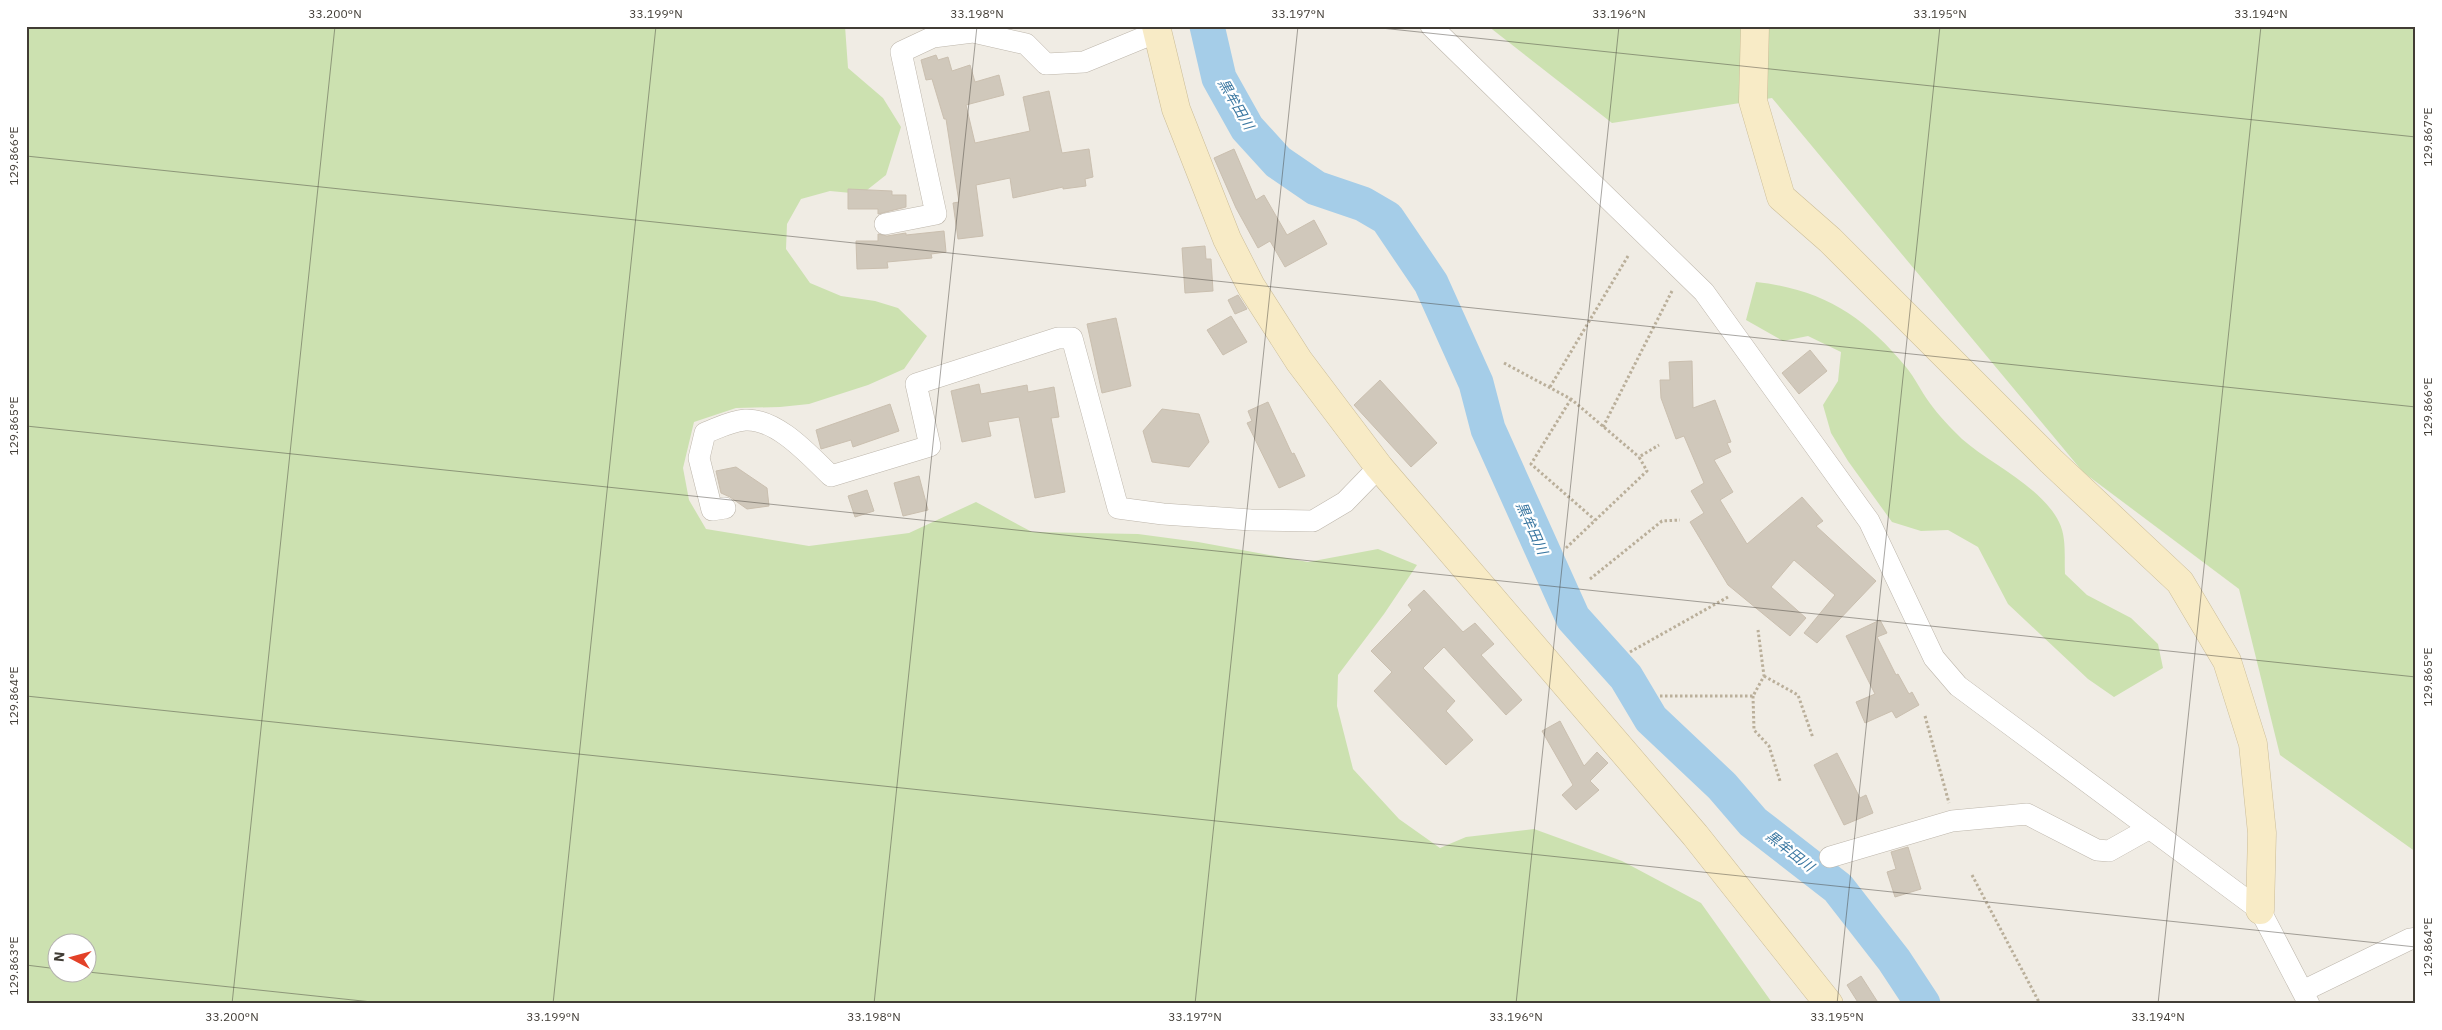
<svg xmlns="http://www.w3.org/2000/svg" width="2442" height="1030" viewBox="0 0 2442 1030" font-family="'IBM Plex Sans','Noto Sans JP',sans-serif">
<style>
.green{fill:#cce1b0;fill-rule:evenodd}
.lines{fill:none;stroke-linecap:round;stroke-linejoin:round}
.river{stroke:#a5cde8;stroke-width:35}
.building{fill:#d0c8bb;stroke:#cabfaf}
.street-casing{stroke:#bdb6ab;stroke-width:22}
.secondary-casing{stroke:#cbbd98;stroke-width:29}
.path{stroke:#baaf9a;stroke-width:3;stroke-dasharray:2.5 2.5;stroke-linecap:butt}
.street{stroke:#fff;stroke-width:21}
.secondary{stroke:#f8ebc6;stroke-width:28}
.ticks{fill:none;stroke:#413c35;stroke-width:1;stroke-opacity:0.45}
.labels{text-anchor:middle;stroke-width:4.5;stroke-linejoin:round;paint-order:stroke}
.water-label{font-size:14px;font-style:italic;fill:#3a77a1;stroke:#fff}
.neatline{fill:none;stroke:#413c35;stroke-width:2}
.ticks-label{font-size:12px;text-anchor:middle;fill:#413c35}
</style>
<rect width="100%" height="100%" fill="#f0ece4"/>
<path class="green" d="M26 26H845L848 68 883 98 901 127 886 175 862 194 830 191 801 199 787 224 786 249 810 283 841 296 875 301 898 308 927 336 904 369 868 385 809 404 780 407 736 408 694 422 683 468 689 500 706 529 809 546 909 533 976 502 1032 532 1138 534 1198 542 1308 562 1378 549 1417 565 1384 614 1338 675 1337 706 1353 769 1399 819 1440 848 1466 837 1534 829 1622 861 1701 903 1773 1004H26ZM58 942H88V972H58Z
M1488 26H2416V852L2280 755 2239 589 2083 472 1772 98 1612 123Z
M1756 282C1822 289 1864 316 1906 367 1915 378 1921 391 1929 402 1938 415 1951 428 1962 439 1990 464 2041 486 2059 522 2067 538 2064 558 2065 574L2087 595 2131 618 2158 644 2163 668 2114 697 2088 679 2008 604 1978 547 1948 530 1921 531 1892 522 1848 461 1831 433 1823 405 1838 381 1841 352 1808 336 1783 341 1746 320Z"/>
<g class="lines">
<path class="river" d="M1207 26 1219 78 1247 128 1278 162 1316 188 1363 204 1387 218 1431 283 1476 383 1488 429 1573 618 1626 677 1651 719 1722 786 1753 822 1838 888 1894 960 1923 1004"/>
</g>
<path class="building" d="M936 55 938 60 948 57 952 71 970 65 975 82 999 75 1004 95 966 105 975 143 1030 131 1023 97 1049 91 1062 153 1089 149 1093 177 1085 179 1086 186 1063 189V187L1013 198 1010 178 976 185 983 236 958 239 953 203 959 202 946 119H944L932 79 926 80 921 60Z
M1234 149 1256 200 1264 195 1287 235 1314 220 1327 244 1285 267 1270 241 1258 248 1236 208 1214 158Z
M848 189 892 191V195H906V207L878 214V209H848Z
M944 231 946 252 931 254 932 258 887 262 888 268 857 269 856 241H878V234L887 236 906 233V235Z
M1205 246 1206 259H1211L1213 291 1185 293 1182 248Z
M1238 295 1247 309 1235 314 1228 300Z
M1231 316 1247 342 1223 355 1207 330Z
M1116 318 1131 386 1102 393 1087 324Z
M1810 350 1827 371 1799 394 1782 373Z
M1692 361 1693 408 1715 400 1731 442 1727 443 1731 452 1714 460 1733 492 1720 500 1747 544 1802 497 1823 521 1816 526 1876 581 1817 643 1804 633 1835 595 1794 560 1771 587 1806 618 1790 636 1728 585 1690 522 1704 513 1691 491 1704 483 1684 436 1676 439 1661 398 1660 380H1670L1669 362Z
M1380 380 1437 443 1411 467 1354 405Z
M979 384 981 394 1027 385 1028 392 1054 387 1059 417 1051 418 1065 492 1035 498 1019 417 988 422 991 436 962 442 951 391Z
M1268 402 1292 454 1294 453 1305 476 1279 488 1247 423 1252 421 1248 411Z
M890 404 899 431 853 447 851 440 821 449 816 430Z
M1162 409 1199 414 1209 442 1189 467 1152 462 1143 431Z
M736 467 767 488 769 506 747 509 730 497 721 493 716 471Z
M919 476 928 510 903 516 894 483Z
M867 490 874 511 855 517 848 496Z
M1424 590 1463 632 1475 623 1494 644 1481 655 1522 700 1506 715 1444 647 1423 668 1455 701 1446 711 1473 740 1446 765 1374 691 1392 672 1371 651 1412 610 1408 605Z
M1880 620 1887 633 1877 637 1896 675 1898 674 1909 694 1912 692 1919 705 1896 718 1892 711 1865 723 1856 702 1875 694 1846 636Z
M1560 721 1584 766 1597 752 1608 763 1590 781 1599 790 1576 810 1562 795 1573 785 1542 731Z
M1837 753 1860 798 1866 795 1873 813 1844 825 1814 765Z
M1908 847 1921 889 1895 897 1887 872 1896 869 1891 852Z
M1861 976 1879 1004H1859L1847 985Z"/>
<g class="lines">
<defs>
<path id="street" d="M1431 26 1704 292 1869 521 1934 658 1958 686 2260 910 2309 1004
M885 224 936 214 901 52 933 37 973 32 1026 44 1046 64 1084 62 1157 32
M725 508 712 510 699 458 705 433C718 428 731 421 745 420 777 418 810 456 831 476L930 446 916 384 1058 338H1072L1118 508 1163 514 1251 520 1313 521 1345 502 1379 467
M1830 857 1952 821 2027 814 2097 850 2109 851 2150 828
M2303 991 2410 939 2416 938"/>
<path id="secondary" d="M1156 26 1176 109 1227 239 1251 286 1299 361 1379 467 1695 835 1829 1004
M1755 26 1753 101 1781 197 1830 240 2051 461 2180 582 2227 661 2253 744 2262 833 2260 910"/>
</defs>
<use href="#street" class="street-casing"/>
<use href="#secondary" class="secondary-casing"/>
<path class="path" d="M1504 363 1571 399 1639 457
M1550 387 1628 256
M1571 399 1531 464 1595 520
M1603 427 1673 289
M1566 548 1647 471 1639 457 1659 445
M1590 579 1662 521 1680 520
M1630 652 1728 597
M1764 676 1798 695 1813 738
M1660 696H1753L1764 676 1758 630
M1753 696 1754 730 1769 746 1780 781
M1925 716 1949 803
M1972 875 2039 1002"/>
<use href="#street" class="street"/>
<use href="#secondary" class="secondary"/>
</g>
<path class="ticks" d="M1362 26 2416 137M26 156 2416 407M26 426 2416 677M26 696 2416 947M26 965 58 969M88 972 391 1004M232 1004 335 26M553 1004 656 26M874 1004 977 26M1195 1004 1298 26M1516 1004 1619 26M1837 1004 1940 26M2158 1004 2261 26"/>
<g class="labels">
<g class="water-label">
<text transform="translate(1236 104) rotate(60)" y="5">黒牟田川</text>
<text transform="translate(1532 528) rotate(66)" y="5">黒牟田川</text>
<text transform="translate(1790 851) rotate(38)" y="5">黒牟田川</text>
</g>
</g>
<rect width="2442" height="1030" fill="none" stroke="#ffffff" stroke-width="55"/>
<g transform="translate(72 958) rotate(276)"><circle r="24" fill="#ffffff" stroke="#b3b1ae"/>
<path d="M0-4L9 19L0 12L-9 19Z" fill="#e34128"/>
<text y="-8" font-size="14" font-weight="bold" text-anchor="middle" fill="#413c35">N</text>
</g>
<rect x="28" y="28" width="2386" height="974" class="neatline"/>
<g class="ticks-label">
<text x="335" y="18">33.200°N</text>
<text x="656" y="18">33.199°N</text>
<text x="977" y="18">33.198°N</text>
<text x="1298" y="18">33.197°N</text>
<text x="1619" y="18">33.196°N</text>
<text x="1940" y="18">33.195°N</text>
<text x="2261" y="18">33.194°N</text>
<text transform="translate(2428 137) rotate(-90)" y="4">129.867°E</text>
<text transform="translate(14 156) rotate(-90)" y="4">129.866°E</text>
<text transform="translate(2428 407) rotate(-90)" y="4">129.866°E</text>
<text transform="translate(14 426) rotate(-90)" y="4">129.865°E</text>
<text transform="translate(2428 677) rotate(-90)" y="4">129.865°E</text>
<text transform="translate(14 696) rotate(-90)" y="4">129.864°E</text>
<text transform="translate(2428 947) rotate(-90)" y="4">129.864°E</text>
<text transform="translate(14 966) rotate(-90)" y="4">129.863°E</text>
<text x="232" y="1021">33.200°N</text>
<text x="553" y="1021">33.199°N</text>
<text x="874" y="1021">33.198°N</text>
<text x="1195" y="1021">33.197°N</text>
<text x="1516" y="1021">33.196°N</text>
<text x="1837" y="1021">33.195°N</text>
<text x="2158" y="1021">33.194°N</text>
</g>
</svg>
